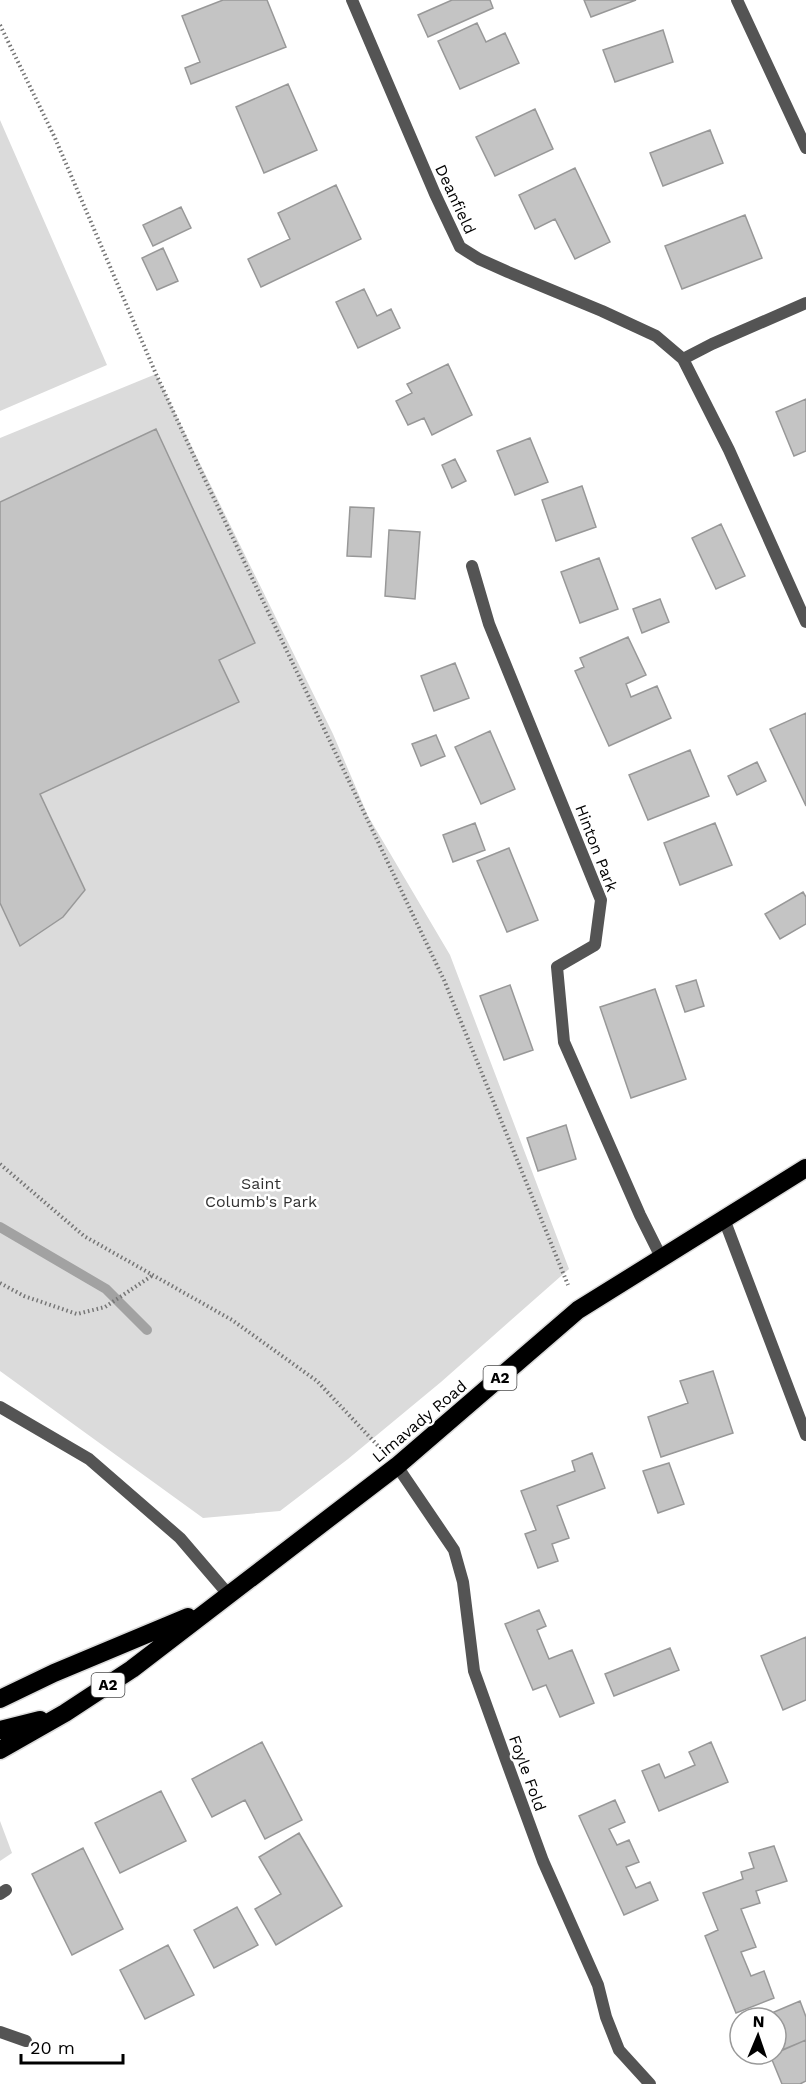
<svg xmlns="http://www.w3.org/2000/svg" width="806" height="2084" viewBox="0 0 806 2084" font-family="'Work Sans',sans-serif">
<style>
.green{fill:#dbdbdb}
.lines{fill:none;stroke-linecap:round;stroke-linejoin:round}
.stream{stroke:#a2a2a2;stroke-width:10}
.building{fill:#c4c4c4;stroke:#989898;stroke-width:1.5}
.highway-casing{stroke:#dbdbdb;stroke-width:21}
.path{stroke:#767676;stroke-width:4;stroke-dasharray:1.5 3;stroke-linecap:butt}
.lane{stroke:#545454;stroke-width:12}
.street{stroke:#545454;stroke-width:12}
.highway{stroke:#000;stroke-width:18}
.labels{text-anchor:middle;stroke-width:5;stroke-linejoin:round;paint-order:stroke}
.shield{fill:#fff;stroke:#4c4c4c;stroke-width:1.5}
.shield-label{font-size:15px;font-weight:bold;fill:#000}
.street-label{font-size:16px;fill:#000;stroke:#fff}
.park-label{font-size:16px;fill:#323232;stroke:#fff}
</style>
<rect width="100%" height="100%" fill="#fff"/>
<path class="green" d="M0 120 107 365 0 411Z
M156 374 333 734 368 816 450 955 569 1269 441 1382 348 1459 280 1511 203 1518 0 1371V438Z
M0 1821 12 1853 0 1861Z"/>
<g class="lines">
<path class="stream" d="M0 1227 106 1289 147 1330"/>
</g>
<path class="building" d="M223 0H267L286 47 191 84 185 68 200 62 182 16Z
M452 0H490L493 8 428 37 418 15Z
M584 0H636L591 17Z
M477 23 486 42 505 33 519 63 460 89 438 41Z
M663 30 673 62 615 82 603 50Z
M288 84 317 150 264 173 236 107Z
M535 109 553 149 495 176 476 137Z
M710 130 723 163 663 186 650 153Z
M575 168 610 242 575 259 555 219 535 229 519 195Z
M336 185 361 239 261 287 248 259 290 239 278 213Z
M181 207 191 228 153 246 143 225Z
M745 215 762 258 682 289 665 246Z
M163 248 178 281 157 290 142 258Z
M364 289 377 316 391 309 400 328 358 348 336 302Z
M448 364 472 415 432 435 424 418 408 425 396 401 412 393 407 384Z
M806 399V451L794 456 776 412Z
M156 429 255 643 219 660 239 702 40 794 85 890 63 917 20 946 0 903V502Z
M530 438 548 482 515 495 497 451Z
M455 459 466 481 452 488 442 465Z
M582 486 596 527 556 541 542 500Z
M350 507 374 508 371 557 347 556Z
M721 524 745 576 716 589 692 538Z
M389 530 420 532 415 599 385 596Z
M599 558 618 609 580 623 561 572Z
M660 599 669 622 642 633 633 609Z
M628 637 646 675 626 684 631 697 657 686 671 718 609 746 575 671 584 667 580 658Z
M455 663 469 698 434 711 421 676Z
M806 713V806L770 729Z
M490 731 515 789 481 804 455 747Z
M436 735 445 756 421 766 412 744Z
M690 750 709 796 648 820 629 775Z
M757 762 766 781 737 795 728 776Z
M475 823 485 850 453 862 443 835Z
M715 823 732 865 680 885 664 843Z
M509 848 538 920 507 932 477 861Z
M803 892 806 897V924L780 939 765 914Z
M696 980 704 1006 685 1012 676 986Z
M510 985 533 1050 504 1060 480 996Z
M655 989 686 1079 631 1098 600 1007Z
M566 1125 576 1159 538 1171 527 1138Z
M713 1371 733 1433 661 1457 648 1417 688 1403 680 1381Z
M592 1453 605 1488 557 1506 569 1538 552 1544 558 1561 538 1568 525 1534 536 1530 521 1491 575 1471 572 1461Z
M669 1463 684 1504 658 1513 643 1471Z
M539 1610 546 1626 537 1630 549 1659 572 1650 594 1703 560 1717 546 1685 533 1690 505 1624Z
M806 1637V1700L783 1710 761 1656Z
M670 1648 679 1670 614 1696 605 1674Z
M262 1742 302 1820 265 1839 245 1800 212 1817 192 1779Z
M711 1742 728 1782 659 1811 642 1771 659 1764 665 1778 695 1765 689 1752Z
M161 1791 186 1841 120 1873 95 1823Z
M615 1800 625 1822 609 1829 617 1845 629 1840 639 1862 626 1867 636 1888 650 1882 658 1900 624 1915 579 1816Z
M299 1833 342 1906 276 1945 255 1909 281 1894 259 1857Z
M774 1846 787 1881 756 1891 760 1903 741 1909 756 1947 741 1952 751 1976 764 1971 774 1998 736 2013 705 1936 718 1930 703 1893 743 1879 741 1872 754 1868 749 1853Z
M83 1848 123 1929 72 1955 32 1874Z
M237 1907 258 1945 214 1968 194 1930Z
M168 1945 194 1995 145 2019 120 1970Z
M800 2001 806 2017V2040L776 2053V2018H760Z
M806 2040V2081L800 2084H782L770 2055Z"/>
<g class="lines">
<defs>
<path id="highway" d="M0 1699 54 1673 188 1617
M0 1730 40 1720
M0 1750 65 1713 132 1669 397 1466 578 1310 806 1168"/>
</defs>
<use href="#highway" class="highway-casing"/>
<path class="path" d="M0 25 55 138 156 374 198 465 444 980 568 1285
M0 1164 84 1236 232 1320 317 1381 380 1448
M0 1283 24 1296 77 1314 105 1307 153 1275"/>
<path class="lane" d="M0 1894 6 1890"/>
<path class="street" d="M352 0 435 194 460 247 479 259 508 272 602 311 656 336 683 359 729 450 806 622
M737 0 806 148
M683 359 712 344 806 303
M472 566 489 624 601 900 595 945 557 967 564 1042 640 1215 662 1259
M724 1219 806 1435
M0 1407 89 1459 180 1538 228 1594
M397 1466 454 1550 463 1582 474 1671 506 1760 543 1861 598 1985 606 2017 619 2050 650 2084
M0 2032 26 2041"/>
<use href="#highway" class="highway"/>
</g>
<g class="labels">
<g class="shield">
<rect x="483.5" y="1366" width="33" height="24" rx="4.5"/>
<rect x="91.5" y="1673" width="33" height="24" rx="4.5"/>
</g>
<g class="shield-label">
<text x="500" y="1383">A2</text>
<text x="108" y="1690">A2</text>
</g>
<g class="street-label">
<text transform="translate(456 199) rotate(65)" y="6">Deanfield</text>
<text transform="translate(597 848) rotate(69)" y="6">Hinton Park</text>
<text transform="translate(419 1421) rotate(-40)" y="6">Limavady Road</text>
<text transform="translate(528 1773) rotate(70)" y="6">Foyle Fold</text>
</g>
<g class="park-label">
<text x="261" y="1189">Saint<tspan x="261" dy="18">Columb's Park</tspan></text>
</g>
</g>
<g transform="translate(758 2036) rotate(2)"><circle r="28" fill="#ffffff" stroke="#999999" stroke-width="1.5"/>
<path d="M0-4.5L10 22L0 15L-10 22Z" fill="#000000"/>
<text y="-9" font-size="16" font-weight="bold" text-anchor="middle" fill="#000000">N</text>
</g>
<path d="M21 2054v9h102v-9" fill="none" stroke="#000000" stroke-width="3"/>
<text x="30" y="2054" font-size="18" fill="#000000" stroke="#ffffff" stroke-width="4.5" paint-order="stroke">20 m</text>
</svg>
